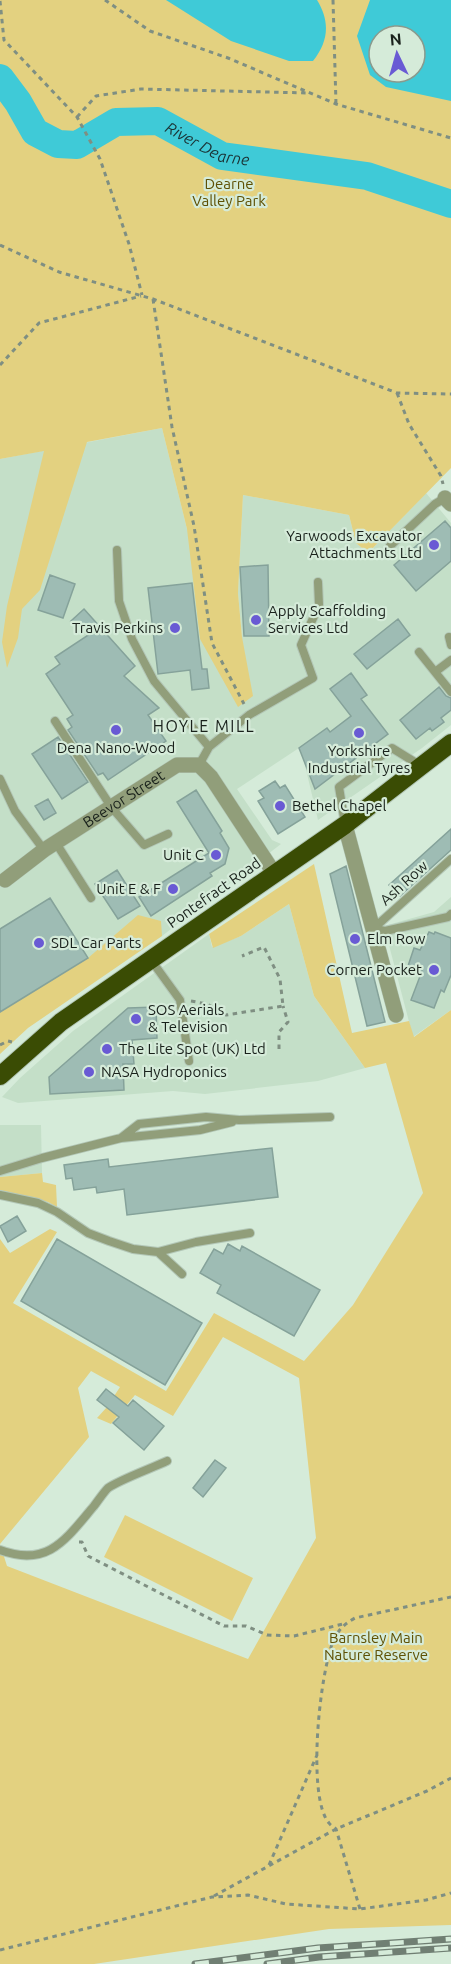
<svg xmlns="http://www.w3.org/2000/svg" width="451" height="1964" viewBox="0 0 451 1964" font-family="Ubuntu,sans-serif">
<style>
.built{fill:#c4dfc8}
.green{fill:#e3d180;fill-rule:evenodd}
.water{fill:#3fcad7;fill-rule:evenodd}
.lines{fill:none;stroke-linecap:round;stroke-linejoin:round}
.river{stroke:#3fcad7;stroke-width:28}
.building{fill:#9ebcb4;stroke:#85a29a;stroke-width:1.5}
.lane-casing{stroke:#b3c7b7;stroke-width:10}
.street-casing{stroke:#b3c7b7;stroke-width:16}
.highway-casing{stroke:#b3c7b7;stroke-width:20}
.path{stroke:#7f8f82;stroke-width:3;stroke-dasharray:4.5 4.5;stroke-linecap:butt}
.lane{stroke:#919e7a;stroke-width:8}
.street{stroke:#919e7a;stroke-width:15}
.highway{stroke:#3a4c04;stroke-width:18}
.rail-casing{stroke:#707f73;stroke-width:7}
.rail{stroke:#d5ebd9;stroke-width:4.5;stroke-dasharray:14;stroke-linecap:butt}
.poi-dot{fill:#695ad4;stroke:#d5ebd9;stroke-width:2}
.labels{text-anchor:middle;stroke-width:4.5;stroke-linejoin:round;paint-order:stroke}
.park-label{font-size:15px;fill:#5e5003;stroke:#d5ebd9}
.poi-label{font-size:15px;fill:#19211b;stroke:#d5ebd9;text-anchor:start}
.street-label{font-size:15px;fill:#19211b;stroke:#d5ebd9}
.water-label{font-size:16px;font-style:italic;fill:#1b3234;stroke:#d5ebd9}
.neighbourhood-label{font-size:16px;letter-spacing:1.5px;fill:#19211b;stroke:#d5ebd9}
</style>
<rect width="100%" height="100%" fill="#d5ebd9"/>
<path class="built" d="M162 428 187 529 242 637 238 593 243 495 349 515 356 543 368 553 426 493 451 523V725L422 748 318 820 302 753 299 748 237 789 272 840 281 844 162 936 0 1038V459Z
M451 897V1010L413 1037 384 926 434 912Z
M289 904 314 996 365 1068 318 1081 205 1094 173 1091 18 1103 2 1097 20 1078 73 1031 209 934 212 947 241 936Z
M0 1125H41L42 1173 0 1177Z"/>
<path class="green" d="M0 0H451V468L368 553 356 543 349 515 243 495 238 593 242 637 253 696 238 707 200 639 187 529 162 428 87 442 40 590 22 609 18 638 7 668 2 642 7 606 44 451 0 459ZM379 36H415V72H379Z
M314 864 352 1033 409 1021 414 1037 451 1010V1925L329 1929 94 1964H0V1239L10 1253 50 1229 57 1232 13 1303 166 1391 214 1313 304 1361 353 1305 423 1193 386 1063 365 1068 314 996 289 904 241 936 213 948 209 934ZM223 1337 299 1378 316 1538 248 1659 7 1566 0 1544 89 1437 78 1388 91 1371 120 1387 107 1407 97 1418 111 1424 135 1395 173 1416Z
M138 915 161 921 162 936 28 1028 0 1054V1012L88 958Z
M42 1173 43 1182 56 1185 57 1207 48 1202 0 1190V1177Z
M125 1515 253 1578 232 1621 104 1557Z"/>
<path class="water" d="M166 0H317C330 21 329 41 313 61H289L231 41Z
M370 0H451V101L386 87 370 75 357 36ZM379 36H415V72H379Z"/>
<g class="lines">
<path class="river" id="s1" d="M0 78 18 102 35 132 58 144 77 145 116 122 158 121 222 156 367 176 451 204"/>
</g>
<path class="building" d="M445 521 451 528V561L416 591 394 565Z
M268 565 269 636H244L240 567Z
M50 575 75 584 63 618 38 610Z
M192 583 202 669H207L209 688 192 690 190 670 158 674 148 588Z
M84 609 135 666 124 676 159 708 148 715 166 741 108 780 103 773 98 775 68 730 72 727 67 719 73 715 46 674 60 664 55 657 96 630 71 621Z
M398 619 410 635 367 669 354 654Z
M351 673 367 695 361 699 388 734 315 789 299 748 327 728 330 732 351 716 330 689Z
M439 687 446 696 451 698V710L441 718 444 722 432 731 430 728 416 739 400 720Z
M58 737 88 782 62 799 32 754Z
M275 781 280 788 285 785 305 817 278 834 258 801 264 798 259 791Z
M196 790 222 831 220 833 229 848 225 864 210 873 212 876 151 916 139 897 209 853 177 802Z
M48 799 56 813 44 820 35 806Z
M451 829V850L400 896 389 885Z
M346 866 385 1022 367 1026 330 874Z
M117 870 140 906 118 919 95 884Z
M50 898 88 958 0 1012V929Z
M429 932 434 934 435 932 451 938V975L444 992 441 990 434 1008 411 1000 422 971 408 966 414 948 420 950Z
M156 1007 157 1038 132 1040 134 1064H123L124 1090 50 1094 49 1077 128 1008Z
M272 1148 278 1197 127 1215 124 1189 97 1193 96 1187 74 1190 72 1178 66 1179 64 1165 108 1159 109 1167Z
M17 1216 26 1231 8 1242 0 1226Z
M57 1239 202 1323 165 1385 21 1301Z
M228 1244 240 1251 242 1246 320 1290 294 1336 217 1293 221 1285 200 1273 214 1249 223 1254Z
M106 1389 128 1406 133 1400 164 1426 144 1450 113 1423 119 1417 97 1400Z
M215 1460 226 1468 203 1497 193 1488Z"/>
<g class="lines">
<defs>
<path id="lane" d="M390 546 435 504 445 498
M117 550 119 601 132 639 154 681 209 747
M449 637 451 645
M419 652 451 692
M435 672 451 660
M55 721 112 808 144 845 168 834
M199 765 209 747 249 715 313 678 301 645 319 605 318 582
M0 779 15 811 44 850
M345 824 339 787 392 748 421 766
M56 843 91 898
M374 928 451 859
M374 928 385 931 448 917 451 914
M151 960 180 1000 189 1061
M121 1138 200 1130 232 1122
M0 1171 42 1158 121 1138 139 1124 206 1117 239 1120 330 1117
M0 1195 38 1203 57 1212 88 1233 109 1241 133 1249 158 1252 182 1274
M158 1252 196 1242 250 1233
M0 1550C48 1568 66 1539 94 1506 98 1501 103 1493 108 1488 119 1480 152 1468 167 1461"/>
<g id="street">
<path d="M445 498 451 504"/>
<path d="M345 825 396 1015"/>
<path id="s2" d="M5 880 44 850 177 765H199L211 777 274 873"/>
</g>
<path id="highway" d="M0 1076 61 1022 345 825 451 743"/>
</defs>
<use href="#lane" class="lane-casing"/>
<use href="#street" class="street-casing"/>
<use href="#highway" class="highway-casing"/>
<path class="path" d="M105 0 150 31 228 58 336 104 451 138
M333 0 336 104
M0 1 4 40 77 117 100 159 129 244 142 295
M77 117 96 96 141 89 308 93
M0 245 59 272 153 299 397 393 451 394
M153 299 172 427 194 526 212 643 244 704
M0 365 39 323 141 296
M397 393 409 424 441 476 443 484
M191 1001 207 1004 226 1015 283 1006 280 979 264 947 242 956
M0 1045 8 1041 12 1042
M279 1049V1032L288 1022 283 1006
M79 1542H82L88 1556 224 1626H246L267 1635 294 1636 343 1624
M269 1865 317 1755
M214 1896 336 1829 427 1791 451 1778
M360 1909 336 1829C334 1827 331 1826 329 1823 306 1797 320 1667 335 1637 340 1628 346 1623 355 1618L451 1597
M0 1950 212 1897 248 1895 286 1904 360 1909 426 1900 451 1893"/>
<use href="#lane" class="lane"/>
<use href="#street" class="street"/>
<use href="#highway" class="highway"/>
<defs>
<path id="rail" d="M195 1964 318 1948 451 1939
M267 1964 319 1957 451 1948"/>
</defs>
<use href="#rail" class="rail-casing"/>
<use href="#rail" class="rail"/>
</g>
<g class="poi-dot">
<circle cx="434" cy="545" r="6"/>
<circle cx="256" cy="620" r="6"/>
<circle cx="175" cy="628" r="6"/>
<circle cx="116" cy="730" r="6"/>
<circle cx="359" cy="733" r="6"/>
<circle cx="280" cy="806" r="6"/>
<circle cx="216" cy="855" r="6"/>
<circle cx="173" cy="889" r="6"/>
<circle cx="355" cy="939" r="6"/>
<circle cx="39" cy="943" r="6"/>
<circle cx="434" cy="970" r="6"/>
<circle cx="136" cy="1019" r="6"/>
<circle cx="107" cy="1049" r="6"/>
<circle cx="89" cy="1072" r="6"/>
</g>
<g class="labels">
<g class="park-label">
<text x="229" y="189">Dearne<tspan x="229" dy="17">Valley Park</tspan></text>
<text x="376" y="1643">Barnsley Main<tspan x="376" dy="17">Nature Reserve</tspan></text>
</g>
<g class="poi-label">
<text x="422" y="541" text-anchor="end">Yarwoods Excavator<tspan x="422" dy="17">Attachments Ltd</tspan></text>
<text x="268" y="616">Apply Scaffolding<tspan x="268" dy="17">Services Ltd</tspan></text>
<text x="163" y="633" text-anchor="end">Travis Perkins</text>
<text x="116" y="753" text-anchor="middle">Dena Nano-Wood</text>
<text x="359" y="756" text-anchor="middle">Yorkshire<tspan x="359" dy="17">Industrial Tyres</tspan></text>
<text x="292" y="811">Bethel Chapel</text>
<text x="204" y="860" text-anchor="end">Unit C</text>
<text x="161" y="894" text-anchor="end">Unit E &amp; F</text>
<text x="367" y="944">Elm Row</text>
<text x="51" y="948">SDL Car Parts</text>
<text x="422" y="975" text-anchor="end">Corner Pocket</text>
<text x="148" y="1015">SOS Aerials<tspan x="148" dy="17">&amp; Television</tspan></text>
<text x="119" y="1054">The Lite Spot (UK) Ltd</text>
<text x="101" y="1077">NASA Hydroponics</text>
</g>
<g class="street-label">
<text dy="5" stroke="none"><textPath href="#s2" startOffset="144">Beevor Street</textPath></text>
<text transform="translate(404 883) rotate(-42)" y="5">Ash Row</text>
<text transform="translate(214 893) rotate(-35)" y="5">Pontefract Road</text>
</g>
<g class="water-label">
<text dy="6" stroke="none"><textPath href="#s1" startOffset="252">River Dearne</textPath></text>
</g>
<g class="neighbourhood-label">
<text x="204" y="732">HOYLE MILL</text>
</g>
</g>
<g transform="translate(397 54) rotate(355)"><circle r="28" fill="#d5ebd9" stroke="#8a9a8d" stroke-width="1.5"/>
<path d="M0-4.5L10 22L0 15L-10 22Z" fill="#695ad4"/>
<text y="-9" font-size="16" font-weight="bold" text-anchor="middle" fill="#19211b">N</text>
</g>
</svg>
